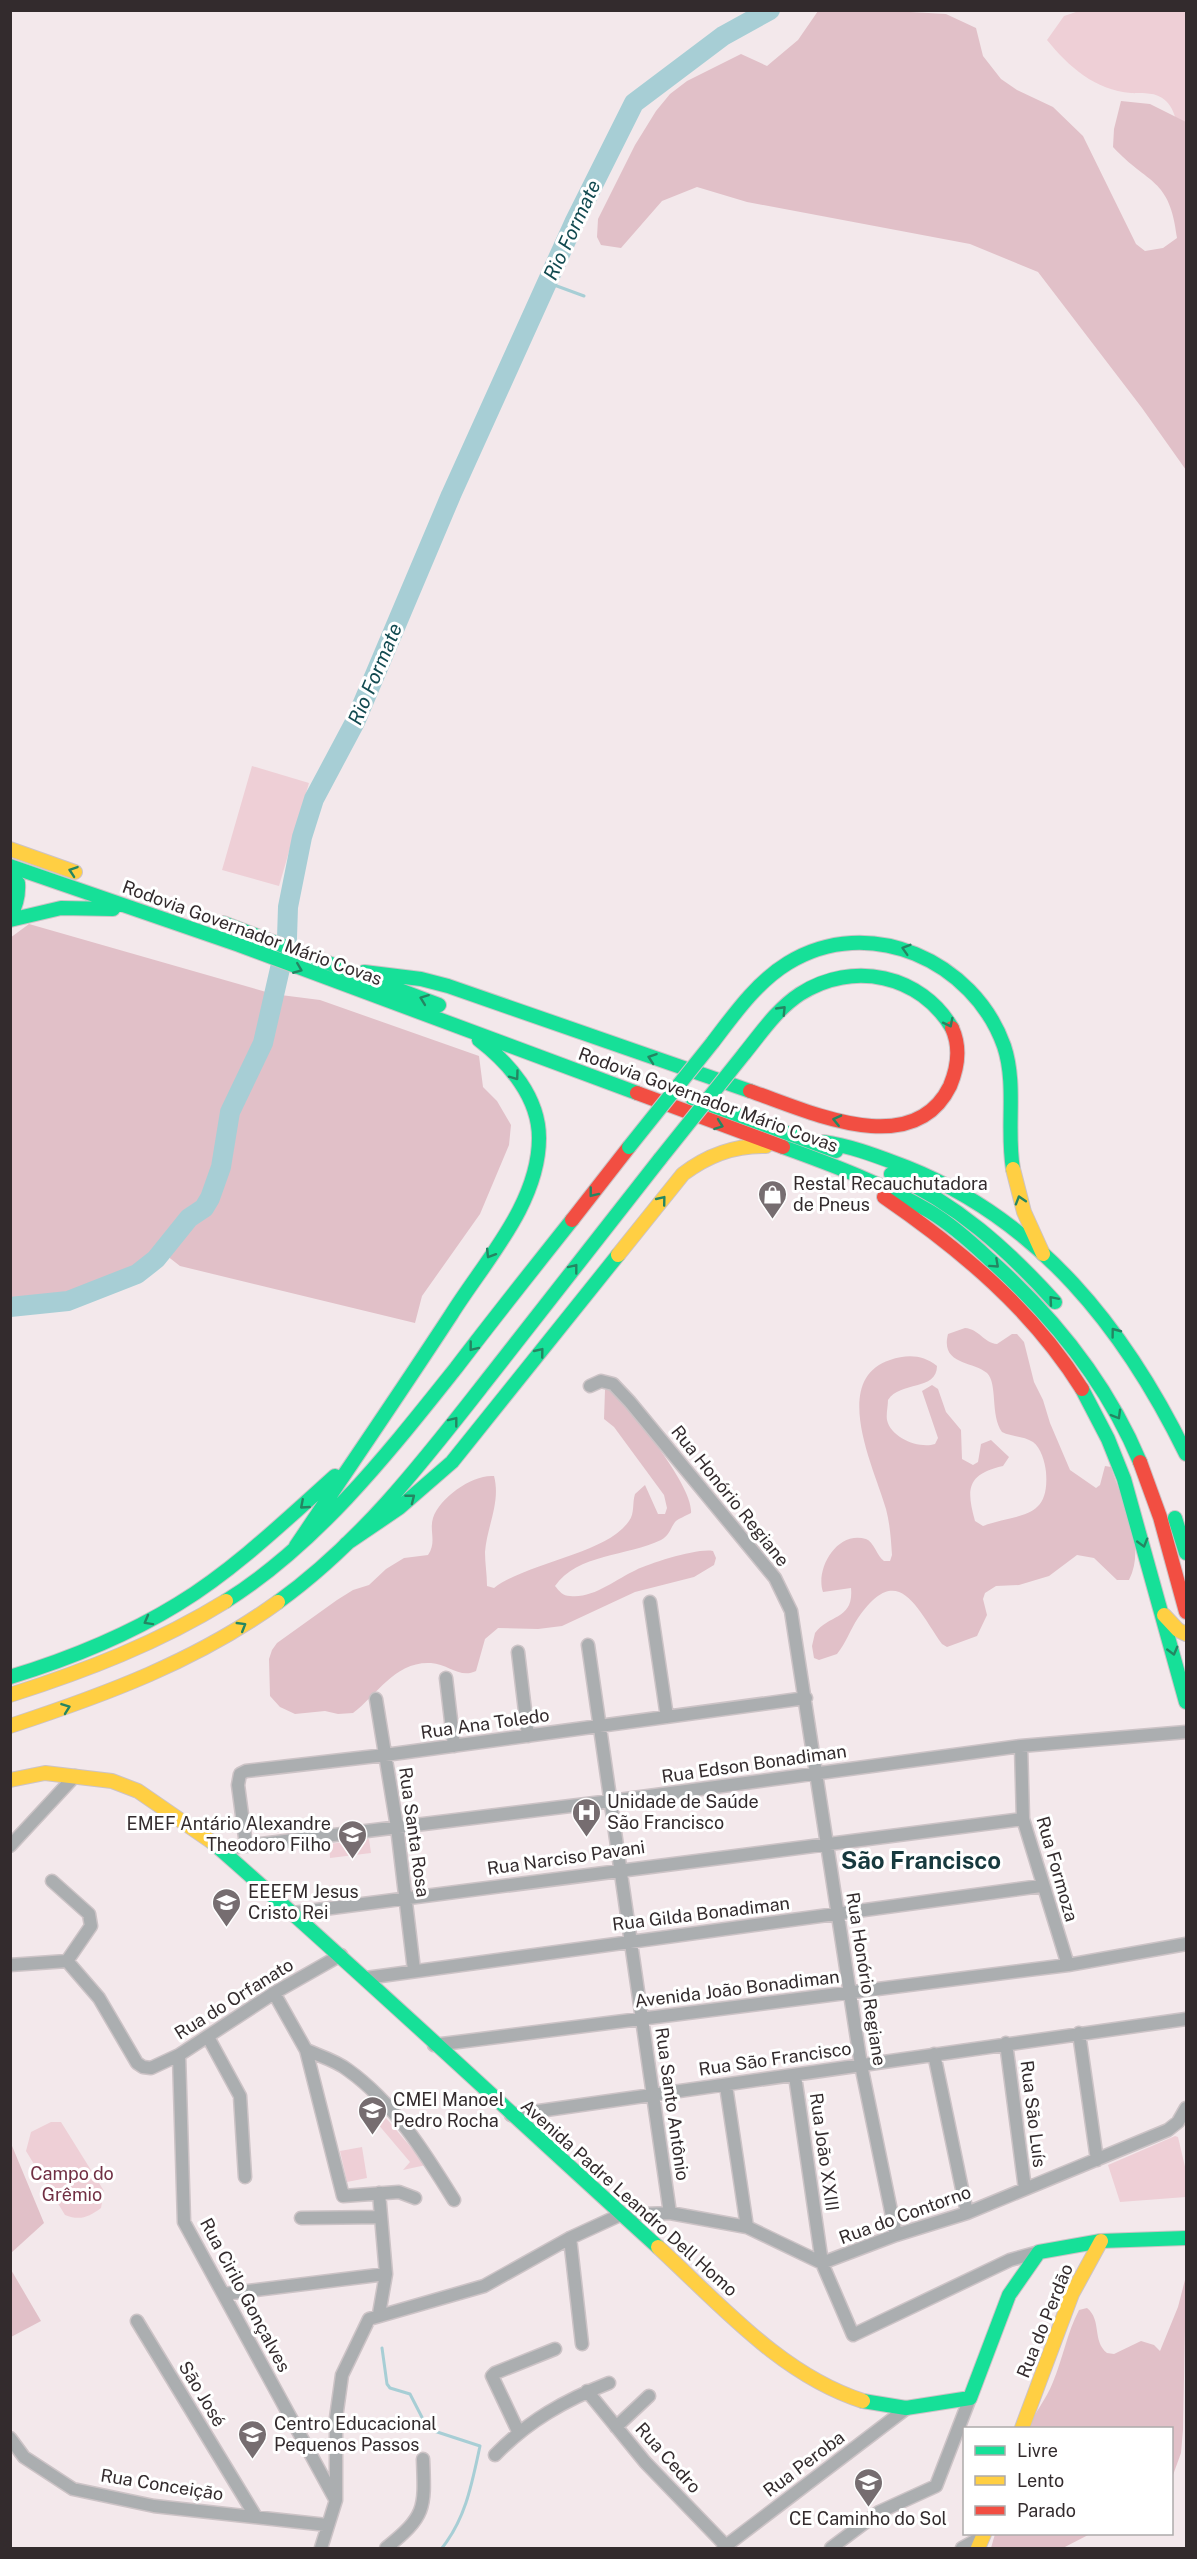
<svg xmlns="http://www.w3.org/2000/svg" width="1197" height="2559" viewBox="0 0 1197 2559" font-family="'Public Sans',sans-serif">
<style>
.green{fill:#eecfd6}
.forest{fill:#e1c0c8}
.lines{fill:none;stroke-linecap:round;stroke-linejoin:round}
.stream{stroke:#a7ced5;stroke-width:3}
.river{stroke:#a7ced5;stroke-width:20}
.street-casing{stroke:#ccc3c6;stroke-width:15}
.fast-casing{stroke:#ccc3c6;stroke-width:16}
.slow-casing{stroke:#ccc3c6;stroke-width:16}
.jam-casing{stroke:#ccc3c6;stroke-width:16}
.street{stroke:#abaeb0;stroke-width:12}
.fast{stroke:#16e098;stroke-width:14}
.slow{stroke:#ffcf43;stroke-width:14}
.jam{stroke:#f24e42;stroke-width:14}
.fast-bridge-casing{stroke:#ccc3c6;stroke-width:16;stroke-linecap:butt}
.fast-bridge{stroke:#16e098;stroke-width:14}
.oneway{stroke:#248662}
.labels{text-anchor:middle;stroke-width:6;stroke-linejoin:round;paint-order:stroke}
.street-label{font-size:18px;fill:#332b2d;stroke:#fff}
.poi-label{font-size:18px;fill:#332b2d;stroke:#fff;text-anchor:start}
.park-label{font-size:18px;fill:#713044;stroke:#fff}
.water-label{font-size:20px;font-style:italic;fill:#124a50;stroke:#fff}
.district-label{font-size:24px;font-weight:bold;fill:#17393e;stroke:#fff}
</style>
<rect width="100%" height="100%" fill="#f3e8eb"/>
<path class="green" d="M1079 11H1186V148C1177 135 1178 112 1166 101 1155 91 1145 94 1131 93 1095 90 1069 67 1047 40L1064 16Z
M252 766 309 783 279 886 222 870Z
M369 1839 371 1853 330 1858 329 1844Z
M375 2105 426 2165 403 2170 410 2162 366 2110Z
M51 2122H61L104 2191 101 2208C89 2217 80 2221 65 2215L26 2151 31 2132Z
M1175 2136 1178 2137 1186 2171V2197L1120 2202 1108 2165Z
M362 2147 367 2178 347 2182 340 2151Z"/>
<path class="forest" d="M893 11 946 14 976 28 983 56 1001 79 1017 90 1053 107 1083 136 1136 244 1145 251 1163 248 1177 238C1170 177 1148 185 1113 147L1114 129 1121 101 1150 104 1186 122V470L1142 408 1038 272 970 244 747 202 697 187 662 201 621 248 601 245 597 237 598 219 635 145 656 111 670 94 687 81 741 54 767 66 798 40 818 11Z
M29 924 273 994 320 1000 479 1056 483 1087 497 1101 511 1125 509 1145 480 1214 422 1296 415 1323 180 1266 162 1252C125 1291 62 1306 11 1307L10 938Z
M965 1328C979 1329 984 1343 997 1344L1012 1334H1017L1024 1342 1034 1382 1043 1400 1050 1423 1070 1470 1096 1488 1100 1485 1105 1466 1111 1467C1122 1502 1147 1544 1129 1580H1117L1094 1558 1077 1555 1049 1576 1019 1585 996 1586 985 1593 983 1599 987 1615 977 1636 947 1647 942 1644C916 1607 898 1560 858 1618 850 1630 846 1643 837 1654L819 1660 814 1658 812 1646 815 1633C829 1614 854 1620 851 1588L823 1592C815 1569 837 1530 866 1539 874 1542 877 1556 884 1561H890L892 1555C891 1540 890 1524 886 1509 876 1472 829 1380 890 1360 908 1354 923 1355 937 1366 937 1391 900 1381 888 1400 888 1406 886 1414 887 1420 891 1438 919 1449 935 1444L938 1438 922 1391 932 1385 938 1389 946 1412 961 1430 962 1459 973 1465 978 1462 981 1444 991 1440 1009 1457 1003 1466C967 1474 966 1489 975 1521L983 1526C1018 1513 1050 1521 1046 1472 1045 1462 1041 1448 1033 1442 1024 1436 1012 1437 1002 1432 990 1415 998 1384 987 1373 973 1361 940 1365 948 1334Z
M611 1387C630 1410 694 1486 691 1513 686 1516 679 1518 675 1522 670 1529 669 1536 661 1540 628 1556 577 1554 555 1586 559 1591 563 1596 570 1596 593 1599 616 1579 636 1570 651 1563 697 1548 713 1551L716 1558 714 1565 694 1577 635 1592 562 1626 538 1629 498 1628 485 1639 476 1671C460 1679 448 1664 431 1663 395 1661 378 1694 353 1713L338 1714 325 1711 295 1714 280 1707 270 1696 269 1659 272 1650 277 1643 337 1600 353 1590 369 1585 386 1569 404 1558 428 1555C437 1542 429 1531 433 1518 440 1497 473 1474 494 1476 501 1502 487 1526 485 1552 485 1563 487 1575 487 1586L494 1588C528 1562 607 1554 629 1521 635 1513 632 1503 635 1494L645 1485 658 1514H665L667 1508 664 1495 614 1427 604 1419 605 1390Z
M10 2141 44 2223 11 2253H10Z
M10 2268 41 2321 11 2337H10Z
M1186 2276 1183 2430 1181 2453 1173 2475 1172 2476V2428H1029C1035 2411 1046 2400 1053 2382 1063 2358 1067 2333 1079 2310L1087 2308C1102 2320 1092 2341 1107 2353L1114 2354 1141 2341 1154 2345 1160 2351 1178 2307Z
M995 2534H1090L1063 2548H991Z"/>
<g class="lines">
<path class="stream" d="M546 282 584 296
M382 2348 387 2384 390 2388 410 2394 428 2429 480 2446C472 2483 466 2518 442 2548"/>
<path class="river" d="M10 1307 68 1301 137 1274 156 1259 189 1218 204 1208 210 1198 221 1167 230 1112 263 1043 287 938 288 907 302 837 314 799 355 722 451 495 574 223 634 103 723 36 770 10"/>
<defs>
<path id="street" d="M590 1386 601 1381 613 1384 630 1402 775 1578 791 1611 861 2065 896 2235
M650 1602 667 1717
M588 1645 670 2213
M518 1652 528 1736
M446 1678 454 1746
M376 1699 397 1827 414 1970
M1021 1746 1023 1819 1068 1965
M246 1845 238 1785 240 1774 246 1771 385 1755 806 1698
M10 1846 75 1776
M220 1849 611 1801 1021 1746 1186 1732
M52 1881 89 1914 91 1926 67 1961
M293 1913 1023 1819
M10 1965 67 1961 99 1998 137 2063 143 2067 151 2068 179 2055 274 1993 341 1955
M366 1978 1041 1886
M274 1993 306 2050 343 2196 399 2192 415 2198
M1079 2033 1097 2160
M208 2037 240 2096 245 2177
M1006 2043 1025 2189
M434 2045 1068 1965 1186 1944
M306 2050C320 2056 337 2061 348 2070 394 2103 425 2153 454 2200
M934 2054 967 2213
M179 2055 184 2222 335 2499
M795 2076 822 2263 853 2335 1010 2260 1039 2252
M726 2086 747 2227
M511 2115 1186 2019
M301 2218 381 2217
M570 2238 582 2344
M224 2294 386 2274
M379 2314 386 2274 379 2193
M137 2321 256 2517
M587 2391 645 2462 726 2546
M616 2427 649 2396
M518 2431 492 2376 495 2373 555 2349
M10 2438 24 2457 73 2489 154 2506 327 2525
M495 2455C528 2421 565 2400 609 2383
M321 2548 336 2500V2418L342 2375 369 2319 484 2286 570 2238 620 2215 670 2213 747 2227 822 2263 896 2235 967 2213 1168 2130 1178 2122 1186 2108
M386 2548C426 2516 425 2509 423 2459
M723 2548 907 2408
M831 2548 879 2512 936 2486 970 2398
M962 2548 982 2537"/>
<path id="fast" d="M10 866 239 945 637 1093
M10 877 18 883C19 896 16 906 10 917
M10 920 61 908 113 909
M223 923 439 1005
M364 972 421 979 448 986 750 1091
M713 1042C735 1013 757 982 788 963 869 913 974 961 1004 1046 1017 1085 1006 1129 1013 1169
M744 1054C761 1033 777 1009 800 994 853 960 921 975 952 1028
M692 1098 836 1151
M823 1142C852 1146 879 1157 906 1167 1039 1220 1125 1329 1186 1454
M783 1147C833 1165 883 1184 929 1211 951 1224 970 1241 989 1259 1053 1316 1107 1383 1140 1462
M891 1174C957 1204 1007 1249 1055 1302
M1082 1389 1108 1439 1124 1479 1186 1702
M1175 1518 1186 1553
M346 1544 399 1508 452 1462 618 1255
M296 1546C348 1469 400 1393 451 1315 484 1262 539 1204 539 1138 539 1097 509 1063 479 1040
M226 1601C318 1543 389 1452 456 1368 494 1318 533 1269 572 1220
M278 1602C360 1543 422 1463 483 1385 542 1310 601 1234 660 1159
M10 1677C69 1659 126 1636 178 1604 234 1570 287 1519 335 1476
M212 1842C363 1974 509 2112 658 2247
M863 2401 906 2408 970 2398 1009 2295 1039 2252 1101 2241 1186 2238"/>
<path id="slow" d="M10 849 75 872
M1013 1169 1024 1212 1043 1254
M618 1255 683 1174C708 1155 734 1145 766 1146
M1164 1615 1178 1630 1186 1634
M10 1695C85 1671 158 1643 226 1601
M10 1726C104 1695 197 1661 278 1602
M10 1780 45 1773 112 1781 138 1791 212 1842
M658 2247C720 2304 781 2375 863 2401
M1022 2428 1072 2294 1101 2241
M978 2548 984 2534"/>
<path id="jam" d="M750 1091C808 1111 913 1162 950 1086 958 1067 961 1048 952 1028
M637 1093 783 1147
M884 1197C961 1250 1032 1309 1082 1389
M572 1220 629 1147
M1140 1462 1160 1517 1186 1612"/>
</defs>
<use href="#street" class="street-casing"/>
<use href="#fast" class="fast-casing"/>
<use href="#slow" class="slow-casing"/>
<use href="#jam" class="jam-casing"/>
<use href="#street" class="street"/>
<use href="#fast" class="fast"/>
<use href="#slow" class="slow"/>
<use href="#jam" class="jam"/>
<defs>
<path id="fast-bridge" d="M629 1147 713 1042
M660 1159 744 1054"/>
</defs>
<use href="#fast-bridge" class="fast-bridge-casing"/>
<use href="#fast-bridge" class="fast-bridge"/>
</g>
<defs><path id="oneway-chevron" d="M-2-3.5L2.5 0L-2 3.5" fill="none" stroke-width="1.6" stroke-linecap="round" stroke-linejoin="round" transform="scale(1.5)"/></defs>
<g class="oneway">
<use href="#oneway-chevron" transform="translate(73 871) rotate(-161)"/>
<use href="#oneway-chevron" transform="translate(906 949) rotate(-163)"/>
<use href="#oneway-chevron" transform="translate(298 969) rotate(22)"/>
<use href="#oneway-chevron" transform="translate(424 999) rotate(-159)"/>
<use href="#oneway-chevron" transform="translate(782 1010) rotate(-46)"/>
<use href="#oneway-chevron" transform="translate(949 1023) rotate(63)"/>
<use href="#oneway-chevron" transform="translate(652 1058) rotate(-161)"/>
<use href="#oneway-chevron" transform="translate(515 1076) rotate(54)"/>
<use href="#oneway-chevron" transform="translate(837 1120) rotate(-167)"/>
<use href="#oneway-chevron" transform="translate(719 1125) rotate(20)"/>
<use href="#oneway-chevron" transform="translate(593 1193) rotate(128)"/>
<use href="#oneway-chevron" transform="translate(662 1200) rotate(-51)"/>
<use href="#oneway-chevron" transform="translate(1020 1200) rotate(-107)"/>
<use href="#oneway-chevron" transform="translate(490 1254) rotate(122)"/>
<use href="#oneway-chevron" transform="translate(995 1264) rotate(42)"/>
<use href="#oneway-chevron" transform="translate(574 1268) rotate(-52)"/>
<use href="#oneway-chevron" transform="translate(1053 1300) rotate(-131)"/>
<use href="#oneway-chevron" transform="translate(1115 1332) rotate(-127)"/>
<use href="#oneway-chevron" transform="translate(473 1347) rotate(128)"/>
<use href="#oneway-chevron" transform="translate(540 1352) rotate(-51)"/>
<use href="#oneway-chevron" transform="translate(1117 1415) rotate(60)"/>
<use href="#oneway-chevron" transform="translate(454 1421) rotate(-52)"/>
<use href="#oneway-chevron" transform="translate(411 1498) rotate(-38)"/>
<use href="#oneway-chevron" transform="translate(304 1505) rotate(139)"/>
<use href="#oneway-chevron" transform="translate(1143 1543) rotate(74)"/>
<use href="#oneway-chevron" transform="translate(148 1621) rotate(151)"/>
<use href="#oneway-chevron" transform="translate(242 1626) rotate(-31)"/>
<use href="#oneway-chevron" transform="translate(1173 1651) rotate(75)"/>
<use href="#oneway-chevron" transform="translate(66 1708) rotate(-20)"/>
</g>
<defs>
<symbol id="shop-pin" viewBox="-11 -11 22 30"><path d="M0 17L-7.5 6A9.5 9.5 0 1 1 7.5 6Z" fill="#766d70" stroke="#fff"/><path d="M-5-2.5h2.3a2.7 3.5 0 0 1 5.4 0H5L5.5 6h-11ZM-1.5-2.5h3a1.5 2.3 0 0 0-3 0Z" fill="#fff"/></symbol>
<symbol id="hospital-pin" viewBox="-11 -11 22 30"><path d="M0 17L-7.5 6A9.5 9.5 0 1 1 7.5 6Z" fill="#766d70" stroke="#fff"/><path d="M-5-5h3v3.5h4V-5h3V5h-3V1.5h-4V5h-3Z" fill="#fff"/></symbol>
<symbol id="school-pin" viewBox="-11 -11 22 30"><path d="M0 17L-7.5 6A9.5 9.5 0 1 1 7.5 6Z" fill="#766d70" stroke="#fff"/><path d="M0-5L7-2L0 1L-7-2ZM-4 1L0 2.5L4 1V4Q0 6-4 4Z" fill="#fff"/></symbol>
</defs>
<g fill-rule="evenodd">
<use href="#shop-pin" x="756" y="1178" width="33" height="45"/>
<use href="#hospital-pin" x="570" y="1796" width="33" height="45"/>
<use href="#school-pin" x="336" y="1818" width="33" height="45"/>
<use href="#school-pin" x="210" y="1886" width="33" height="45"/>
<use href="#school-pin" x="356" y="2094" width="33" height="45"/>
<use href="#school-pin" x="236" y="2418" width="33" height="45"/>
<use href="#school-pin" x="852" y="2466" width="33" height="45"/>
</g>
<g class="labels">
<g class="street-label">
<text transform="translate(252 933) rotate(20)" y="6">Rodovia Governador Mário Covas</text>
<text transform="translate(708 1100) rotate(20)" y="6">Rodovia Governador Mário Covas</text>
<text transform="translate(730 1496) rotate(51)" y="6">Rua Honório Regiane</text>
<text transform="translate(485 1724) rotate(-8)" y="6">Rua Ana Toledo</text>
<text transform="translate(754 1764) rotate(-8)" y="6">Rua Edson Bonadiman</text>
<text transform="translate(414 1832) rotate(82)" y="6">Rua Santa Rosa</text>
<text transform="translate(566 1858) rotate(-8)" y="6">Rua Narciso Pavani</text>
<text transform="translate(1057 1869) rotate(74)" y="6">Rua Formoza</text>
<text transform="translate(701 1914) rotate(-7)" y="6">Rua Gilda Bonadiman</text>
<text transform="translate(866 1979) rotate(81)" y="6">Rua Honório Regiane</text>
<text transform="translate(737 1989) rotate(-7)" y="6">Avenida João Bonadiman</text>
<text transform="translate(234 1999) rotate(-32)" y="6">Rua do Orfanato</text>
<text transform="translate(775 2059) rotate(-8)" y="6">Rua São Francisco</text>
<text transform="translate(672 2104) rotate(82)" y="6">Rua Santo Antônio</text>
<text transform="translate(1033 2114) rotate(83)" y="6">Rua São Luís</text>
<text transform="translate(824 2152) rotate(82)" y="6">Rua João XXIII</text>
<text transform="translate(629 2198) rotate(42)" y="6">Avenida Padre Leandro Dell Homo</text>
<text transform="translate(905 2215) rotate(-20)" y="6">Rua do Contorno</text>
<text transform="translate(245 2295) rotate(62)" y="6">Rua Cirilo Gonçalves</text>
<text transform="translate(1045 2321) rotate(-68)" y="6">Rua do Perdão</text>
<text transform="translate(202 2394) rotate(59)" y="6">São José</text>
<text transform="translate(668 2458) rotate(48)" y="6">Rua Cedro</text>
<text transform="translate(804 2464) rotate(-37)" y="6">Rua Peroba</text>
<text transform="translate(162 2485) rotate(9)" y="6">Rua Conceição</text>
</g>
<g class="poi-label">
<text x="793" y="1190">Restal Recauchutadora<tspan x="793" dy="21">de Pneus</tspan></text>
<text x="607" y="1808">Unidade de Saúde<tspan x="607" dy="21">São Francisco</tspan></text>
<text x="331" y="1830" text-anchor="end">EMEF Antário Alexandre<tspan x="331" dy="21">Theodoro Filho</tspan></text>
<text x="248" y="1898">EEEFM Jesus<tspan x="248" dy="21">Cristo Rei</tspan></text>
<text x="393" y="2106">CMEI Manoel<tspan x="393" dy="21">Pedro Rocha</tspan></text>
<text x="274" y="2430">Centro Educacional<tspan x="274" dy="21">Pequenos Passos</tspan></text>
<text x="868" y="2525" text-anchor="middle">CE Caminho do Sol</text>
</g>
<g class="park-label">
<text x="72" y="2180">Campo do<tspan x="72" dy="21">Grêmio</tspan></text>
</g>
<g class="water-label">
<text transform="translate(572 230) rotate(-65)" y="7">Rio Formate</text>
<text transform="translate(375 674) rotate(-67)" y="7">Rio Formate</text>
</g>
<g class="district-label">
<text x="921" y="1869">São Francisco</text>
</g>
</g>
<rect width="1197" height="2559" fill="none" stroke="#332b2d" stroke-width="24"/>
<rect x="963" y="2427" width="210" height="108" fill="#ffffff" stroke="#adaaab" stroke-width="1.5"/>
<rect x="975" y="2446" width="30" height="9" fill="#16e098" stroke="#adaaab" stroke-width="1.5"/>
<text x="1017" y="2457" font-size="18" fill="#332b2d">Livre</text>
<rect x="975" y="2476" width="30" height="9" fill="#ffcf43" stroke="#adaaab" stroke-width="1.5"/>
<text x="1017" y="2487" font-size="18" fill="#332b2d">Lento</text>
<rect x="975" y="2506" width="30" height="9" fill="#f24e42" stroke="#adaaab" stroke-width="1.5"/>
<text x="1017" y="2517" font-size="18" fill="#332b2d">Parado</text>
</svg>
